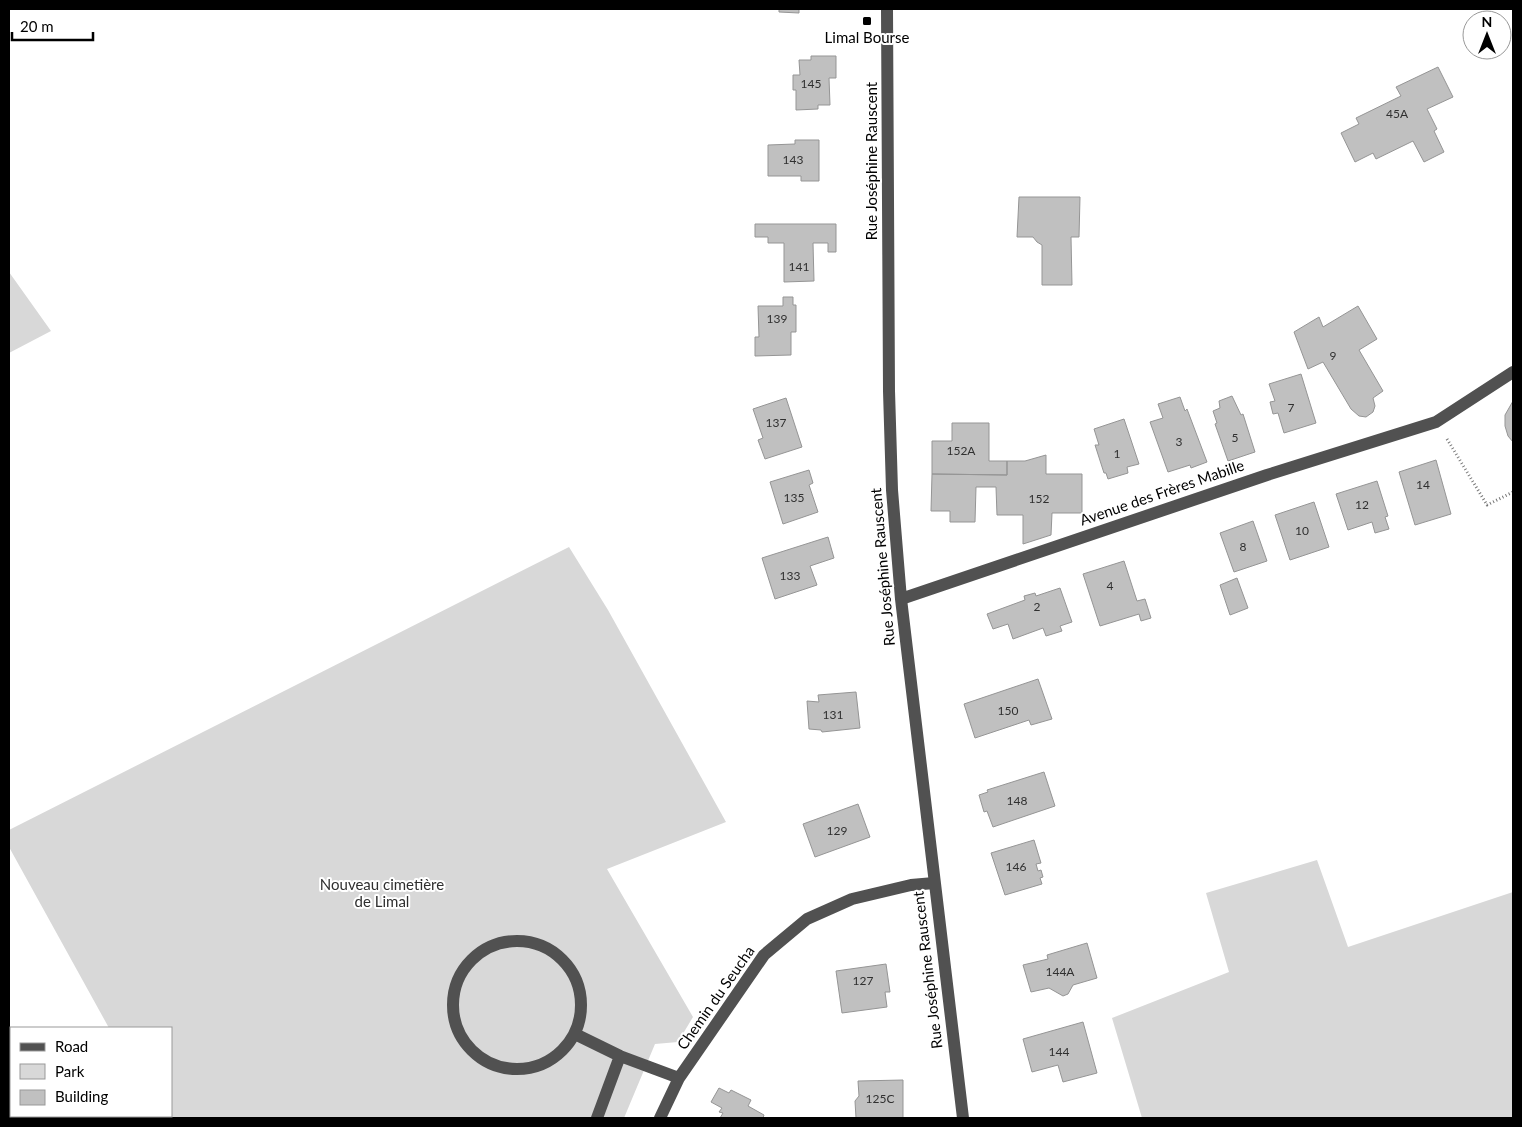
<svg xmlns="http://www.w3.org/2000/svg" width="1522" height="1127" viewBox="0 0 1522 1127" font-family="Lato,sans-serif">
<style>
.green{fill:#d8d8d8}
.building{fill:#c0c0c0;stroke:#959595}
.lines{fill:none;stroke-linecap:round;stroke-linejoin:round}
.path{stroke:#737373;stroke-width:3;stroke-dasharray:1 2.5;stroke-linecap:butt}
.minor{stroke:#515151;stroke-width:12}
.poi-dot{fill:#000;stroke:#fff;stroke-width:2}
.labels{text-anchor:middle;stroke-width:4;stroke-linejoin:round;paint-order:stroke}
.number-label{font-size:12px;fill:#303030}
.poi-label{font-size:15px;fill:#000;stroke:#fff}
.street-label{font-size:15px;fill:#000;stroke:#fff}
.park-label{font-size:15px;fill:#2f2f2f;stroke:#fff}
</style>
<rect width="100%" height="100%" fill="#fff"/>
<path class="green" d="M9 272 51 331 9 353Z
M569 547 608 610 726 822 607 869 693 1017 678 1042 655 1044 624 1118H167L165 1116H171V1028H109L9 847V830Z
M1317 860 1348 947 1513 892V1118H1142L1112 1018 1229 972 1206 893Z"/>
<path class="building" d="M779 9H799V13L779 12Z
M811 56H836V78H829L830 105H818V109L796 110V90H793V75H800L799 60H811Z
M1438 67 1453 97 1427 109 1437 129 1434 131 1444 152 1424 162 1413 141 1376 159 1373 153 1355 162 1341 133 1359 124 1356 118 1401 96 1396 87Z
M795 140H819V181H801V176H768V145L795 144Z
M1019 197H1080L1079 237H1071L1072 285H1042V245L1037 242 1033 237H1017Z
M755 224H836V252H828V243H813L814 281 784 282V243H768V237H755Z
M783 297H793V305H796V332H791V355L755 356V337H759L758 306H783Z
M1358 306 1377 339 1359 350 1383 391 1373 398 1375 406 1373 412 1366 417 1359 416 1351 409 1323 362 1308 369 1294 332 1319 317 1323 327Z
M1301 374 1316 423 1284 433 1278 413 1273 414 1270 402 1275 401 1269 384Z
M1232 396 1241 415 1243 414 1255 452 1228 461 1215 424 1217 423 1213 411 1220 408 1219 401Z
M1180 397 1185 411 1187 409 1207 462 1191 468 1190 465 1168 472 1150 422 1163 418 1158 404Z
M786 398 802 447 765 459 758 440 763 438 753 409Z
M1513 401V442L1508 436 1505 426V415Z
M1124 419 1139 464 1127 467 1128 473 1108 479 1106 473H1104L1095 445H1099L1094 429Z
M952 423H989V461H1007V475L932 474V441H952Z
M1046 455V474H1082V513H1052L1051 535 1023 544V515H997L996 487H976L975 522H950V511H931L932 474 1007 475V461H1025Z
M1436 460 1451 514 1415 525 1399 472Z
M809 470 813 483 809 485 818 512 783 524 770 482Z
M1377 481 1388 516 1385 517 1389 529 1375 533 1372 522 1348 530 1336 494Z
M1314 502 1329 547 1290 560 1275 515Z
M1253 521 1267 561 1234 572 1220 533Z
M828 537 834 558 810 566 817 585 775 599 762 558Z
M1124 561 1137 601 1145 599 1151 618 1141 621 1139 614 1100 626 1083 574Z
M1237 578 1248 608 1230 615 1220 585Z
M1060 588 1072 622 1060 626 1062 631 1046 636 1043 628 1013 639 1008 624 993 629 987 614 1025 600 1024 596 1035 593 1036 596Z
M1038 679 1052 719 1031 725 1029 720 975 738 964 704Z
M856 692 860 728 822 732 821 730 809 729 807 701 819 702 818 695Z
M1044 772 1055 806 993 827 987 811 984 812 979 795 988 792 987 790Z
M858 804 870 837 815 857 803 824Z
M1034 840 1041 863 1036 864 1038 871 1041 870 1043 877 1040 878 1042 884 1005 895 991 853Z
M1087 943 1097 978 1073 985 1068 994 1063 996 1049 988 1031 992 1023 965 1048 959 1047 955Z
M886 964 890 992H885L887 1007 842 1013 836 971Z
M1083 1022 1097 1073 1063 1082 1058 1065 1032 1072 1023 1039Z
M903 1080V1118H856L855 1101 859 1096 858 1081Z
M719 1088 729 1093 731 1090 751 1100 748 1106 764 1115 763 1118H720L723 1113 719 1112 722 1108 711 1102Z"/>
<g class="lines">
<path class="path" d="M1447 439 1487 505 1513 492"/>
<path class="minor" d="M887 9 889 391 892 490 901 599 963 1118
M901 599 1267 475 1436 422 1513 372
M453 1005a64 64 0 1 1 128 0a64 64 0 1 1-128 0Z
M575 1034 620 1056 679 1078
M597 1118 620 1056
M660 1118 679 1078 764 955 807 919 852 899 911 885 934 883"/>
</g>
<rect class="poi-dot" x="862" y="16" width="10" height="10" rx="2.5"/>
<g class="labels">
<g class="number-label">
<text x="811" y="88">145</text>
<text x="1397" y="118">45A</text>
<text x="793" y="164">143</text>
<text x="799" y="271">141</text>
<text x="777" y="323">139</text>
<text x="1333" y="360">9</text>
<text x="1291" y="412">7</text>
<text x="776" y="427">137</text>
<text x="1235" y="442">5</text>
<text x="1179" y="446">3</text>
<text x="961" y="455">152A</text>
<text x="1117" y="458">1</text>
<text x="1423" y="489">14</text>
<text x="794" y="502">135</text>
<text x="1039" y="503">152</text>
<text x="1362" y="509">12</text>
<text x="1302" y="535">10</text>
<text x="1243" y="551">8</text>
<text x="790" y="580">133</text>
<text x="1110" y="590">4</text>
<text x="1037" y="611">2</text>
<text x="1008" y="715">150</text>
<text x="833" y="719">131</text>
<text x="1017" y="805">148</text>
<text x="837" y="835">129</text>
<text x="1016" y="871">146</text>
<text x="1060" y="976">144A</text>
<text x="863" y="985">127</text>
<text x="1059" y="1056">144</text>
<text x="880" y="1103">125C</text>
</g>
<g class="poi-label">
<text x="867" y="43">Limal Bourse</text>
</g>
<g class="street-label">
<text transform="translate(872 161) rotate(-90)" y="5">Rue Joséphine Rauscent</text>
<text transform="translate(1162 493) rotate(-19)" y="5">Avenue des Frères Mabille</text>
<text transform="translate(883 567) rotate(-95)" y="5">Rue Joséphine Rauscent</text>
<text transform="translate(928 970) rotate(-97)" y="5">Rue Joséphine Rauscent</text>
<text transform="translate(716 998) rotate(-55)" y="5">Chemin du Seucha</text>
</g>
<g class="park-label">
<text x="382" y="890">Nouveau cimetière<tspan x="382" dy="17">de Limal</tspan></text>
</g>
</g>
<rect width="1522" height="1127" fill="none" stroke="#000000" stroke-width="20"/>
<rect x="10" y="1027" width="162" height="90" fill="#ffffff" stroke="#999999"/>
<rect x="20" y="1043" width="25" height="8" fill="#515151" stroke="#999999"/>
<text x="55" y="1052" font-size="15" fill="#000000">Road</text>
<rect x="20" y="1064" width="25" height="15" fill="#d8d8d8" stroke="#999999"/>
<text x="55" y="1077" font-size="15" fill="#000000">Park</text>
<rect x="20" y="1090" width="25" height="15" fill="#c0c0c0" stroke="#999999"/>
<text x="55" y="1102" font-size="15" fill="#000000">Building</text>
<g transform="translate(1487 35)"><circle r="24" fill="#ffffff" stroke="#999999"/>
<path d="M0-4L9 19L0 12L-9 19Z" fill="#000000"/>
<text y="-8" font-size="14" font-weight="bold" text-anchor="middle" fill="#000000">N</text>
</g>
<path d="M12 32v8h81v-8" fill="none" stroke="#000000" stroke-width="2.5"/>
<text x="20" y="32" font-size="15" fill="#000000" stroke="#ffffff" stroke-width="4" paint-order="stroke">20 m</text>
</svg>
